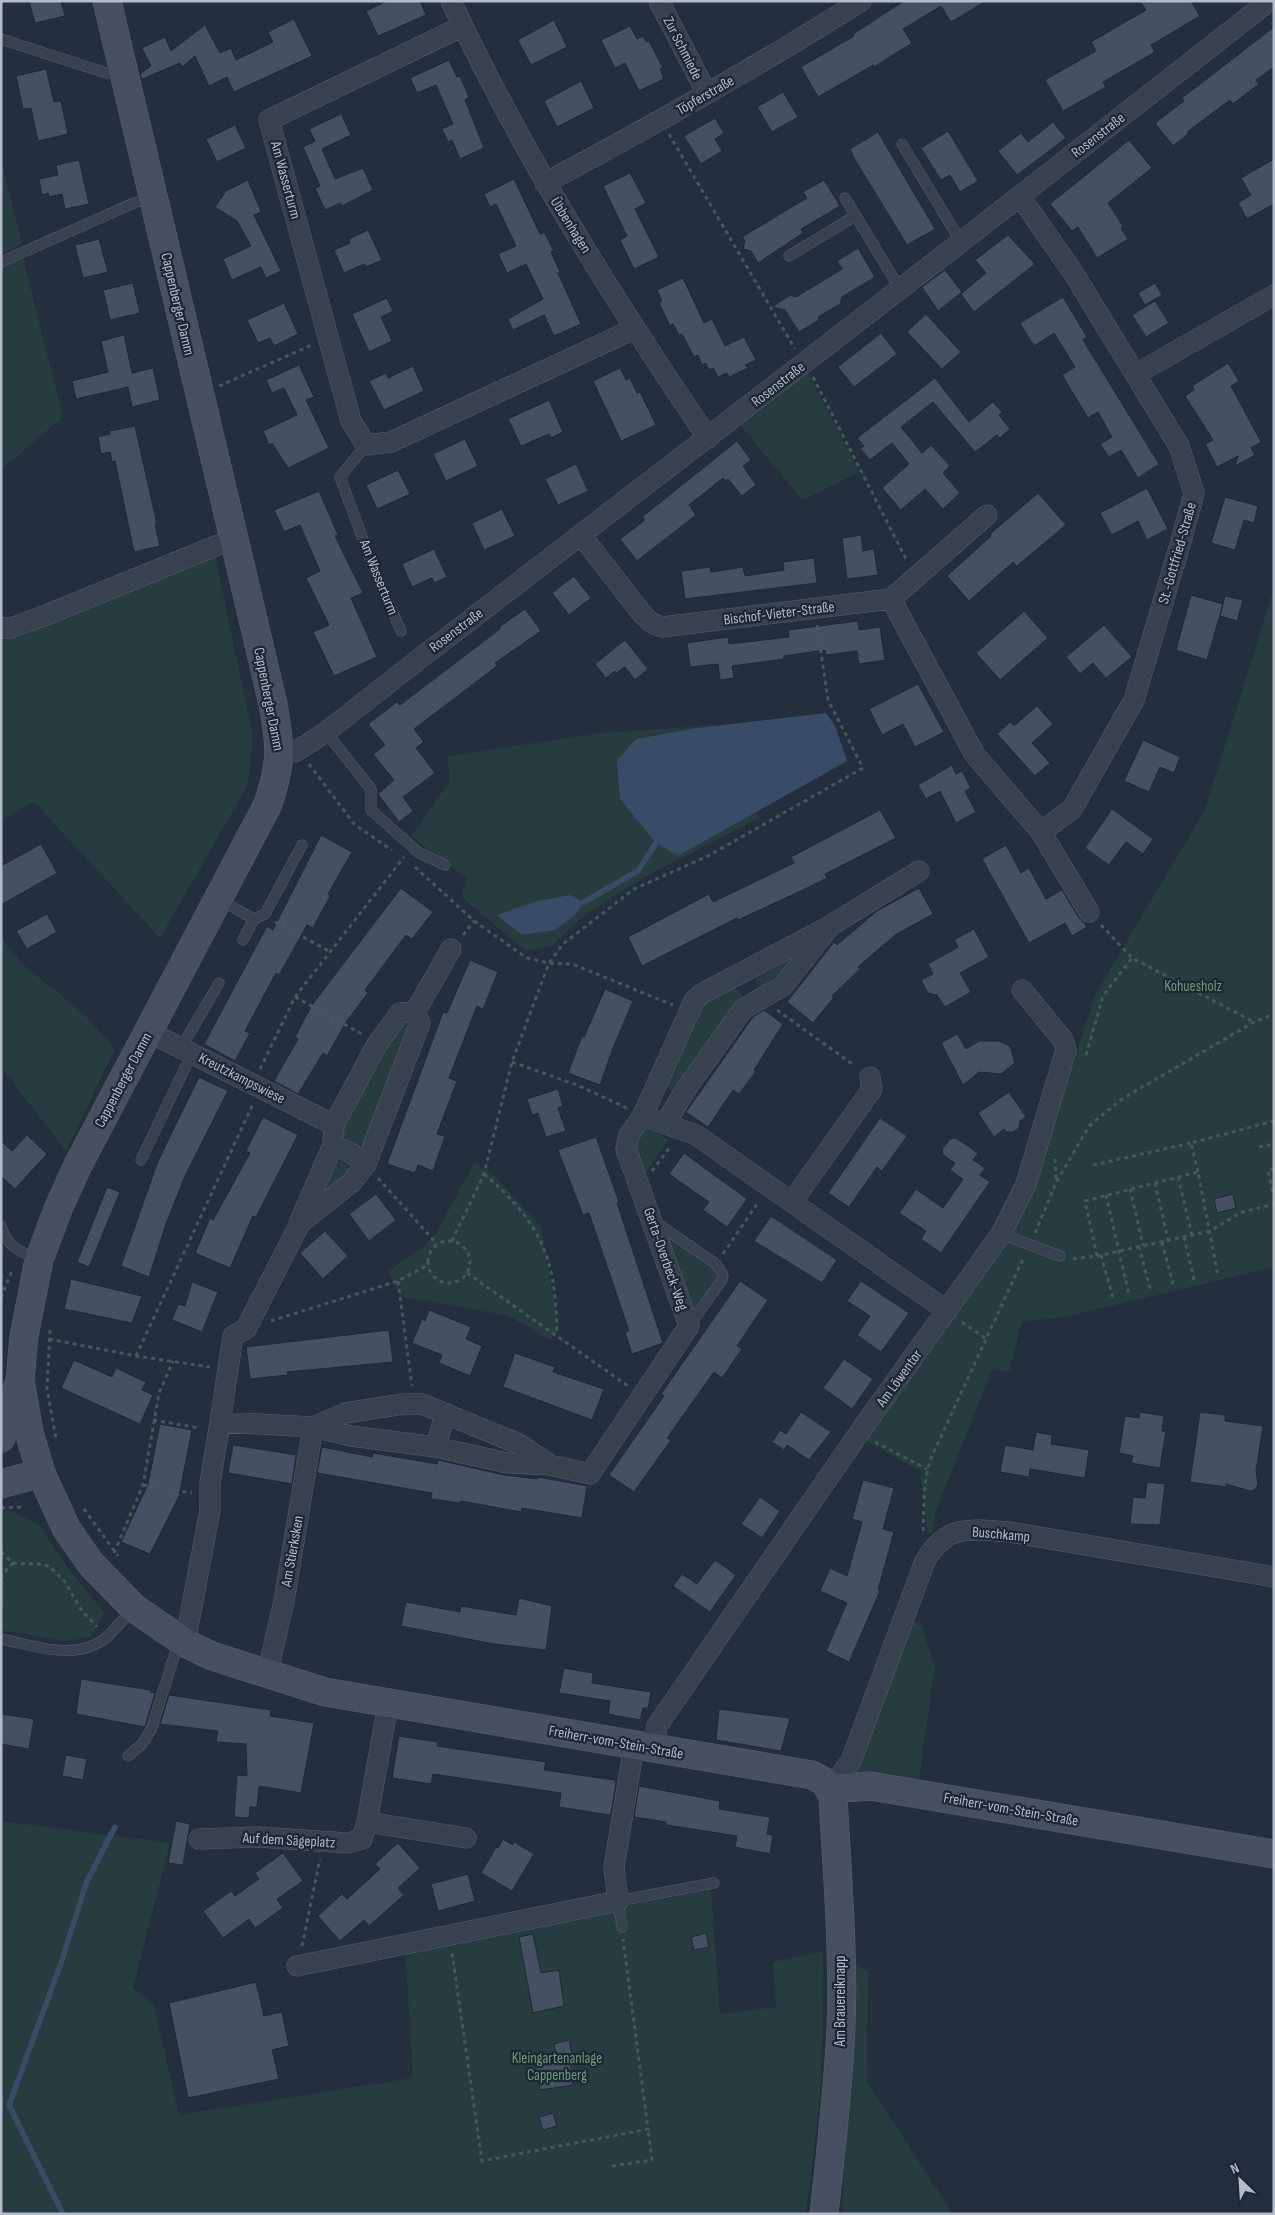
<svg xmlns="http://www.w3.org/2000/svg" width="1275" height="2215" viewBox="0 0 1275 2215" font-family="'Sofia Sans Condensed',sans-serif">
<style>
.green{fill:#263c3f}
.water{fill:#394c67}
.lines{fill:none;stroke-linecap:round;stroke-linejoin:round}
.stream{stroke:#394c67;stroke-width:5.5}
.building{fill:#455162;stroke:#1f2835}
.lane-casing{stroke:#565f6c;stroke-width:11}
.street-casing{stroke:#565f6c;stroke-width:21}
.secondary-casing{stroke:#565f6c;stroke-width:29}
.path{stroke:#44595c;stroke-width:3;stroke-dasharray:4 4;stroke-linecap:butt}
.lane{stroke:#38414e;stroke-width:10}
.street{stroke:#38414e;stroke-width:20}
.secondary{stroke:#465061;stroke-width:28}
.labels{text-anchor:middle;stroke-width:4.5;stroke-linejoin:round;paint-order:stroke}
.street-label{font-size:15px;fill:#b4bcc9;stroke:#1d2633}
.park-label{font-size:15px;fill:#6b9a76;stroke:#1d2633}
</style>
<rect width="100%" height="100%" fill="#242f3e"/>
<path class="green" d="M1 160 22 244 1 254Z
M23 258 63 417 1 470V268Z
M808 373 859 472 802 500 741 426Z
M215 556 253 736 248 785 160 938 34 802 1 820V640L16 638Z
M1274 588V1267L1069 1316 1022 1322 1009 1372 992 1369 936 1511 933 1531 928 1535 920 1471 864 1440 1036 1177 1095 995 1205 810Z
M728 724 697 728 678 856 756 812 759 818 643 878 586 914 551 946 525 951 462 897 466 878 411 836 450 781 447 756 602 733Z
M1 936 21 963 83 1013 115 1049 66 1151 1 1067Z
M793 955 794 957 775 986 762 988 756 982V974Z
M729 988C739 990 742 991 743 1001L676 1092H672L666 1085 700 1003Z
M403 1023 409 1026 365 1142C356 1147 349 1146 342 1138V1124L384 1046Z
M644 1127 650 1128 668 1140 645 1174 631 1140Z
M337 1160 346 1162 350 1171 322 1202 314 1197Z
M474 1163 493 1174 541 1227 559 1329 550 1340 509 1316 401 1296 388 1272 428 1243 438 1230Z
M667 1239H670L715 1270 717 1278 698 1307 690 1309Z
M10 1510 37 1523 71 1572 105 1613 90 1637 65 1641 1 1630V1512Z
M920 1621 935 1667 918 1784 852 1776 908 1623Z
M1 1821 170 1843 133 1988 154 2005 179 2115 413 2078 405 1947 711 1890 720 2014 776 2007 773 1962 823 1951C825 2038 820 2128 805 2214H1Z
M854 1963 868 1971 867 2082 953 2214H842Z"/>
<path class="water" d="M826 713 835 726 847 761 678 856 656 843 620 799 617 761 636 739 697 728Z
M570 895 584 902 575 915 555 930 522 935 497 915 537 901Z"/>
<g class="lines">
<path class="stream" d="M584 902 638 871 656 843
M63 2214 9 2105 61 1963 87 1881 115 1827"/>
</g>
<path class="building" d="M29 1H61L65 16 35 23Z
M387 1H420L426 15 378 36 366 11Z
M904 1H986L951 22 941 6 903 29 912 43 874 67 873 65 818 97 801 67 854 36 853 34Z
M1140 1H1191L1200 16 1151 45 1155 52 1103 82 1106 87 1063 111 1045 80 1096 51 1091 42 1146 10Z
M294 19 312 56 234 92 227 77 209 86 195 56 182 67 180 63 142 79 141 77 140 74 151 66 142 48 165 37 171 51 205 25 220 53 231 48 236 60 273 42 268 32Z
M554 20 567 47 531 65 518 40Z
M630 26 637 39 643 36 646 42 649 41 663 68 660 69 664 79 639 91 625 63 615 68 601 40Z
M1274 27V67L1256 80 1259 84 1233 104 1230 100 1187 132 1189 133 1173 146 1155 123 1184 101 1182 98Z
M449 60 457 77 460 76 469 97 465 100 484 148 460 159 452 140 448 142 442 129 453 124 436 85 417 93 410 78Z
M46 69 54 102 61 101 68 134 38 141 31 108 23 109 16 76Z
M581 81 594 108 557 127 544 101Z
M783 92 798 117 772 132 757 107Z
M341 114 351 135 322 149 335 179 363 168 373 190 342 206 340 203 325 210 315 188 320 186 303 147 315 141 309 129Z
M715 118 724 133 715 139 722 151 701 164 684 136Z
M1053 122 1066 138 1017 175 998 151 1021 133 1028 142Z
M235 125 246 148 217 162 206 139Z
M948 131 978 181 960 192 950 175 941 180 921 148Z
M878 132 935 229 907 245 854 158 850 149Z
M1129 140 1152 168 1108 203 1123 226 1121 228 1128 239 1097 258 1078 227 1072 231 1050 204Z
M1274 159V204L1247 219 1238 203 1251 195 1241 178Z
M79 160 89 204 65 209 62 194 49 197 48 193 42 195 39 179 58 175 56 165Z
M630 173 646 203 635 209 659 257 634 269 620 240 627 236 603 186Z
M514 179 540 234 544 232 554 251 551 252 560 272 558 273 581 324 554 336 544 315 513 330 508 319 543 299 526 264 507 273 498 254 516 246 496 204 490 207 484 194Z
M248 180 261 212 254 215 281 271 266 278 261 267 232 280 223 259 251 246 237 221 215 207 226 191Z
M824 180 840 206 801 229 803 233 758 263 751 251 743 249 745 241 742 237 807 198 803 192Z
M368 230 382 260 366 267 364 264 344 273 334 250 350 243 349 239Z
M1008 235 1035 264 974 312 961 294 986 273 975 260Z
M99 239 108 272 83 278 75 245Z
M858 248 875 277 842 297 840 304 818 317 819 320 799 332 785 310 772 307 790 295 796 297 842 269 837 261Z
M945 270 962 292 938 311 922 287Z
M683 278 704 323 712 319 725 346 744 337 756 360 745 365 748 368 729 377 727 373 718 377 713 368 709 370 706 363 702 365 698 355 694 357 682 334 679 335 673 324 670 326 659 303 662 301 657 290Z
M133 283 140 313 110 320 103 290Z
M1155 283 1162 295 1145 305 1138 293Z
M1063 297 1087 337 1083 340 1159 464 1138 478 1121 450 1109 457 1100 444 1112 437 1098 412 1088 418 1062 375 1075 367 1054 333 1034 346 1020 323Z
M387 298 393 311 381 317 392 341 369 352 352 314Z
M1155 301 1169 323 1146 337 1132 315Z
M284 303 298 334 274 346 270 338 258 343 247 320Z
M926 314 961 352 942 369 907 332Z
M881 333 897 354 854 387 838 367Z
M124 335 132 373 153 368 160 400 132 407 128 387 76 399 72 381 108 372 101 341Z
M1228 363 1239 381 1231 386 1261 442 1251 448 1255 455 1235 466 1238 456 1217 467 1205 444 1213 440 1185 396 1194 390 1192 386Z
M299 365 314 397 306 400 329 448 288 468 272 443 269 445 263 431 297 415 284 388 272 393 266 380Z
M413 366 424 391 384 410 369 381 386 373 388 378Z
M620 368 626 380 630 378 637 393 640 392 656 425 621 441 593 381Z
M935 378 969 422 993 402 1002 412 999 415 1010 429 1000 438 997 435 975 452 933 402 901 427 922 453 931 445 950 466 943 473 960 493 943 509 925 489 901 510 882 488 909 464 892 443 870 460 860 448 864 446 857 438Z
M549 400 563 432 551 438 549 434 521 446 508 419Z
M135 426 157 524H155L160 546 134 552 115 461 112 462 110 452 101 454 98 437 110 434 109 431Z
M465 439 478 466 446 481 433 454Z
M737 441 751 460 743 466 756 485 742 496 728 479 726 481 723 478 689 505 696 515 637 561 620 539 645 520 642 517Z
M576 464 588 491 558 505 545 479Z
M398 470 410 494 377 509 366 485Z
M1147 488 1168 529 1147 540 1138 521 1112 535 1100 513Z
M319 491 338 535 335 536 363 593 351 598 377 657 334 676 313 632 329 625 306 578 320 571 300 525 284 532 274 510Z
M1038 493 1066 525 1017 566 1013 562 969 601 947 576 991 536 990 534Z
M1225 497 1258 506 1254 523 1244 520 1235 550 1211 543Z
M502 509 515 536 484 550 472 523Z
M861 535 863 551 874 549 878 575 847 579 842 538Z
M434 549 447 577 434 583 432 578 412 587 402 564Z
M814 558 817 583 685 599 681 571 710 567 711 572 743 567 745 576 784 570 783 562Z
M574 576 591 598 569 615 552 593Z
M1191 595 1223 604 1207 660 1176 650Z
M1225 596 1243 600 1237 621 1220 616Z
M525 609 541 631 495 663 497 666 414 729 424 742 416 748 435 773 403 797 413 811 399 822 378 794 394 780 373 754 385 745 368 724 397 702 400 705 500 629 499 627Z
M1024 611 1048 638 1000 680 976 653Z
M858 621 859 630 880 627 885 660 859 664 857 651 826 655 825 650 784 656V659L732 666 734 678 720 680 718 664 690 667 687 643 728 637 729 644 789 637 788 630Z
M1104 625 1132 657 1106 678 1093 663 1080 674 1066 657Z
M625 640 648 669 635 680 625 667 616 673 615 671 606 678 595 664Z
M918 684 944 732 915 747 903 724 882 735 869 709Z
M1037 706 1053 724 1032 743 1050 763 1035 776 997 734 1010 722 1014 726Z
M1143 740 1180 757 1174 773 1160 767 1149 792 1124 781Z
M952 765 956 774 962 771 971 788 965 791 976 812 956 823 940 791 926 799 918 785Z
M1112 809 1153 839 1143 854 1126 842 1109 865 1085 848Z
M880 810 896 838 825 874 827 878 807 888 738 920 737 918 642 966 628 937 709 894 713 902 794 863 791 857Z
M321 835 352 852 328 894 330 896 313 928 307 925 279 975 276 973 245 1031 250 1033 235 1061 204 1044 267 926 273 930Z
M41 844 57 873 1 905V866Z
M1006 845 1021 873 1029 868 1046 899 1062 890 1079 918 1087 927 1072 936 1065 923 1029 943 982 859Z
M401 888 433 912 412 939 406 935 365 990 368 993 346 1022 327 1056 323 1053 298 1094 274 1081 298 1039 295 1037 312 1005Z
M919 888 933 914 895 935 858 967 860 969 832 996 834 997 813 1023 787 1002 834 942 837 945 877 911Z
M47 914 57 932 27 949 16 931Z
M974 929 989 957 960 973 971 992 945 1007 937 995 928 993 921 980 933 974 928 964 958 947 954 940Z
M470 960 498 972 483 1009 477 1006 449 1078 457 1081 437 1134 445 1136 433 1171 418 1165 415 1173 387 1164 443 1012 447 1013Z
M605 989 633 1001 613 1048 600 1085 568 1073 582 1036 584 1037Z
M764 1010 783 1024 754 1070 756 1071 739 1094 733 1090 708 1127 686 1112 753 1017Z
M957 1034 966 1049 979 1041H998L1010 1046 1015 1063 1001 1074 979 1072 963 1085 941 1043Z
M199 1077 228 1091 185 1176 166 1224 149 1277 121 1266 158 1161Z
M558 1089 563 1106 558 1108 566 1131 546 1137 538 1113 532 1115 527 1099Z
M1009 1092 1026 1117 1020 1121 1019 1128 1013 1132H1006L1004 1129 994 1137 978 1113Z
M263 1117 298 1135 256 1217 253 1216 230 1268 195 1253 210 1218 213 1220 250 1153 246 1151Z
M880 1118 907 1136 882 1171 877 1167 849 1207 828 1193Z
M27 1135 47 1154 15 1189 1 1176V1141L12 1151Z
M596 1137 619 1202 617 1203 663 1343 632 1354 625 1332 629 1331 589 1213 583 1215 558 1150Z
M956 1138 978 1153 973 1160 985 1168 980 1175 990 1182 941 1253 921 1239 926 1231 899 1213 916 1189 943 1208 963 1179 950 1170 955 1163 943 1155 942 1149 950 1139Z
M684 1153 747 1199 727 1227 703 1210 709 1202 669 1174Z
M107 1187 120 1192 89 1267 77 1262Z
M376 1194 396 1220 369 1241 349 1214Z
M1233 1194 1236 1208 1217 1213 1214 1199Z
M771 1216 837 1260 822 1283 754 1241Z
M325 1231 348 1256 323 1279 300 1253Z
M71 1279 142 1296 132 1323 64 1309Z
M740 1281 768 1300 737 1346 742 1349 722 1378 714 1372 667 1438 671 1440 634 1492 609 1475 664 1396 661 1394Z
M861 1281 909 1313 881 1352 857 1335 870 1316 847 1301Z
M192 1282 218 1292 202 1332 172 1320 178 1304 185 1306Z
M429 1310 471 1327 466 1339 482 1346 470 1376 439 1363 442 1355 412 1343 422 1319 425 1321Z
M389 1330 393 1362 287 1372 288 1375 250 1379 246 1347Z
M515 1353 555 1367 553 1372 604 1389 592 1420 503 1387Z
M844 1359 873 1379 852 1409 823 1388Z
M74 1360 112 1377 116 1368 146 1382 142 1390 153 1395 140 1424 61 1388Z
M801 1412 831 1432 809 1460 787 1445 784 1450 772 1442 780 1430 786 1434Z
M1140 1412 1164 1416 1162 1431H1166L1160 1468 1131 1463 1133 1456 1119 1453 1125 1416 1139 1418Z
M1200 1412 1225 1415V1421L1263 1426 1256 1471 1258 1485 1254 1490 1250 1491 1226 1484V1487L1190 1482Z
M160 1424 192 1430 179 1496 150 1554 121 1542 148 1484Z
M1036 1432 1052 1435 1051 1444 1089 1450 1085 1478 1030 1469 1029 1477 1000 1472 1005 1445 1033 1450Z
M233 1445 296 1455 292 1484 228 1473Z
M322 1447 372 1457 373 1453 437 1464 438 1460 504 1475 538 1479V1477L587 1486 582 1518 522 1508 521 1512 461 1501 460 1503 431 1499 432 1493 317 1473Z
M863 1480 894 1488 883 1529 894 1532 878 1590 880 1591 849 1662 826 1651 847 1603 820 1591 830 1568 847 1576 862 1522 852 1519Z
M1147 1482 1165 1484 1160 1525 1130 1524 1133 1497 1145 1498Z
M760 1497 780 1511 762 1538 741 1524Z
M715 1560 736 1575 710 1612 673 1586 682 1574 697 1584Z
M519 1598 552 1606 546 1650 494 1644 401 1626 406 1602 460 1612 461 1606 516 1615Z
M564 1668 593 1673 592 1683 651 1692 648 1708H643L640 1720 608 1714 610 1701 559 1693Z
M81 1679 151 1690 150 1692 155 1693 145 1727 76 1714Z
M169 1695 271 1710 270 1716 314 1723 301 1793 259 1786 257 1807H250L249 1818 234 1817 237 1775 247 1776 246 1744 216 1742 218 1731 160 1724Z
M719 1709 790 1718 781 1751 716 1740Z
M1 1714 34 1719 29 1749 1 1744Z
M399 1736 438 1742 437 1746 546 1762 544 1770 614 1780 616 1783 611 1813 609 1815 559 1807 561 1793 433 1774 431 1784 392 1778Z
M66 1755 87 1759 83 1780 62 1776Z
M639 1786 720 1801 719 1809 770 1817 767 1834 773 1835 770 1854 735 1847 737 1836 666 1825V1822L634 1817Z
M176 1821 190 1824 183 1865 168 1863Z
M503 1839 513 1845 514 1842 534 1854 512 1891 481 1873 496 1847 498 1848Z
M398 1843 420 1868 398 1888 404 1895 369 1926 364 1920 340 1941 318 1916 342 1894 347 1899 380 1869 375 1864Z
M283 1853 303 1881 277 1899 283 1908 255 1928 249 1919 223 1938 203 1911 231 1891 235 1896 259 1879 255 1873Z
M468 1874 475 1901 438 1911 431 1884Z
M706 1933 709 1947 694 1950 691 1937Z
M533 1934 541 1973 559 1970 564 2006 533 2013 519 1937Z
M256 1982 264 2016 282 2012 289 2046 272 2050 279 2079 188 2098 169 2003Z
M569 2040 572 2055 569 2056 573 2085 540 2090 534 2058 556 2054 554 2044Z
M553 2113 557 2126 543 2130 539 2117Z"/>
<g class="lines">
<defs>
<path id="lane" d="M1 39 106 73 123 71
M902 144 961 242
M845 198 900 289
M789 256 855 216
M1 262 136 202 152 198
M366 445 340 477 375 572 401 631
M326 732 371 789V810L418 852 445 865
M220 900 254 919 265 914 302 845
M243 940 254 919
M181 1048 219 983
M141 1160 192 1053
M655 1222 716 1264 723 1275 722 1280 689 1326
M1 1226C7 1247 20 1252 38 1259
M1001 1234 1060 1256
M1 1639C35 1646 77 1662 107 1637 116 1628 125 1618 134 1608
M128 1756 142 1744 151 1730 179 1641
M622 1927 618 1901 714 1883"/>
<path id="street" d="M451 1C523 155 613 299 708 438
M659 1 707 94
M463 26 269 120 351 421 366 445 391 442 634 329
M545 183C652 126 758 66 861 1
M1020 196 1074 274 1179 446 1194 493 1181 541 1134 700 1072 809 1041 832
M1136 374 1274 295
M581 535 643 615 652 623 662 627 891 599 987 515
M891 599 975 755 1041 832 1089 912
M1 628H11L46 615 218 545 235 541
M280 753 297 751 326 732 418 660 961 242 1269 1
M415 1012 420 1023 366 1164 352 1182 300 1223 246 1329 233 1336 220 1422 313 1427 351 1436 436 1447 507 1463 550 1465 590 1474 689 1326 626 1149 629 1135 643 1115 694 1001 701 994 830 926
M149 1032 334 1125 377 1044 400 1013 415 1012 451 949
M652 1119 696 1135 947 1311
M665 1124 686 1089 743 1009 783 986 830 926 919 871
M333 1145 351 1153 366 1164
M792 1202 872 1089 870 1077
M300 1221 333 1145 334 1125
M313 1427 345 1413 404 1404H422L519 1444 550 1465
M436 1447 445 1414
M185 1643 210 1510V1483L220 1422
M267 1675 284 1601 313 1427
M653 1749 657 1726 859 1433 1001 1234 1026 1184 1066 1050 1063 1040 1022 990
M830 1789 851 1761 925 1561C947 1524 970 1529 1009 1532L1274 1577
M367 1822 466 1838
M199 1839 258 1837 348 1843 362 1839 367 1822 388 1704
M297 1966 618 1901 614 1867 634 1746"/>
<path id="secondary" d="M107 1 273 704C281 748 282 761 268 804L78 1165 58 1209 39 1260 24 1336 20 1380 29 1432 41 1473 66 1528 91 1564 134 1608 185 1643 212 1656 325 1692 812 1775 825 1782 833 1797C837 1873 844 1952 841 2028 838 2091 831 2152 824 2214
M1 1438 18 1386
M1 1484 41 1473
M830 1789 870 1786 1274 1854"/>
</defs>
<use href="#lane" class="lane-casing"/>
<use href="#street" class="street-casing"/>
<use href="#secondary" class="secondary-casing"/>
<path class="path" d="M669 134 795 349
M813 377 907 561
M219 386 312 345
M309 764 355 825 392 850
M415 867 474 921 527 958 549 963 572 964 673 1005
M275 922 329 951
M1101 925 1132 958 1254 1022
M463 935 474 921
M295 997 362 1034
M777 1010 855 1066
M1086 1055 1103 996 1132 958
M512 1062 577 1085 627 1108
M260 1069 295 997 404 857
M1259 1147 1274 1144
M1055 1159 1056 1183
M1093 1165 1191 1143
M1274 1169 1268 1170 1274 1197
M652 1171 671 1146
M1198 1172 1191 1143 1274 1121
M484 1174C526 1210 551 1243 555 1299 556 1311 558 1322 556 1334
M1178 1177 1192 1235
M378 1178 437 1244
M1155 1183 1168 1240
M1130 1189 1143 1246
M1106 1195 1129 1295
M1035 1233 1056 1183 1089 1126 1122 1099 1254 1022 1274 1014
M1184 1237 1194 1280
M452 1241 484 1174 512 1062 549 963 563 944 634 889 708 856 863 768 828 700 817 625
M428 1262a21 21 0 1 1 42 0a21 21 0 1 1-42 0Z
M1162 1242 1173 1284
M1139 1246 1150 1289
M723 1254 759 1201
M1101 1255 1113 1298
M1097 1256 1085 1201 1198 1172 1218 1276
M1073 1259 1097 1256 1210 1231 1240 1213 1274 1204
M467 1273 628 1386
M398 1281 412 1386
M1 1298 13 1268
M271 1321 398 1281 428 1265
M962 1322 986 1339
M50 1330 47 1389 56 1438
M49 1339 136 1356 210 1367
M136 1356 253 1104
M153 1420 200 1428
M875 1442 927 1469
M143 1485 192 1493
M1 1508 20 1507 18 1502
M84 1509 118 1556
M923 1531C924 1507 923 1482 931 1458L1024 1257
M1 1552 13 1563 2 1575 1 1608
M114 1553 143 1485 159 1393 173 1361
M13 1563 39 1564 49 1566 65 1582 82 1611 97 1627
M302 1946 320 1859
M452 1953 482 2161 648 2129 623 1939
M612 2166 652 2160 648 2129"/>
<use href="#lane" class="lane"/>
<use href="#street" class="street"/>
<use href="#secondary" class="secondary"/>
</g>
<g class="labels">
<g class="street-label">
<text transform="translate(683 48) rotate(63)" y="5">Zur Schmiede</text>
<text transform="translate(705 95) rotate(-30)" y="5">Töpferstraße</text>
<text transform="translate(1098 135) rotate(-38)" y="5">Rosenstraße</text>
<text transform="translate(286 180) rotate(75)" y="5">Am Wasserturm</text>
<text transform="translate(571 225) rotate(58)" y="5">Übbenhagen</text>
<text transform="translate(178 304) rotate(77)" y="5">Cappenberger Damm</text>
<text transform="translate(778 384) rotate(-38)" y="5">Rosenstraße</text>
<text transform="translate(1177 553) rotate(-74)" y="5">St.-Gottfried-Straße</text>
<text transform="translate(379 577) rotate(68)" y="5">Am Wasserturm</text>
<text transform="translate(779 613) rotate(-7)" y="5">Bischof-Vieter-Straße</text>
<text transform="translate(456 630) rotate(-37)" y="5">Rosenstraße</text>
<text transform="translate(269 699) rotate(79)" y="5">Cappenberger Damm</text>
<text transform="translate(242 1078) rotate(27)" y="5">Kreutzkampswiese</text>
<text transform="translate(123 1080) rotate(-62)" y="5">Cappenberger Damm</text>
<text transform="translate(666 1259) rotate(71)" y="5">Gerta-Overbeck-Weg</text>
<text transform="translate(899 1378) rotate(-54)" y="5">Am Löwentor</text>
<text transform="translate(1001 1534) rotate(5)" y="5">Buschkamp</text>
<text transform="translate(292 1551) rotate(-80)" y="5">Am Stierksken</text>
<text transform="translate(616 1742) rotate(10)" y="5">Freiherr-vom-Stein-Straße</text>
<text transform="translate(1011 1809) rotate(10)" y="5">Freiherr-vom-Stein-Straße</text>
<text transform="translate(289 1840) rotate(3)" y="5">Auf dem Sägeplatz</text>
<text transform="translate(840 2001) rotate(-90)" y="5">Am Brauereiknapp</text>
</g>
<g class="park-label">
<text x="1193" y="991">Kohuesholz</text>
<text x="557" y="2063">Kleingartenanlage<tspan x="557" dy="17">Cappenberg</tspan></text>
</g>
</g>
<rect width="1275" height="2215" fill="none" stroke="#b4bcc9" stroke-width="5"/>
<g transform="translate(1240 2180) rotate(335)" stroke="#1d2633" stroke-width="4" paint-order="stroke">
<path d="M0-4L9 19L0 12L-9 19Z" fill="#b4bcc9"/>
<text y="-8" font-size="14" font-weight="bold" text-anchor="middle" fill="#b4bcc9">N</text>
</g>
</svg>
